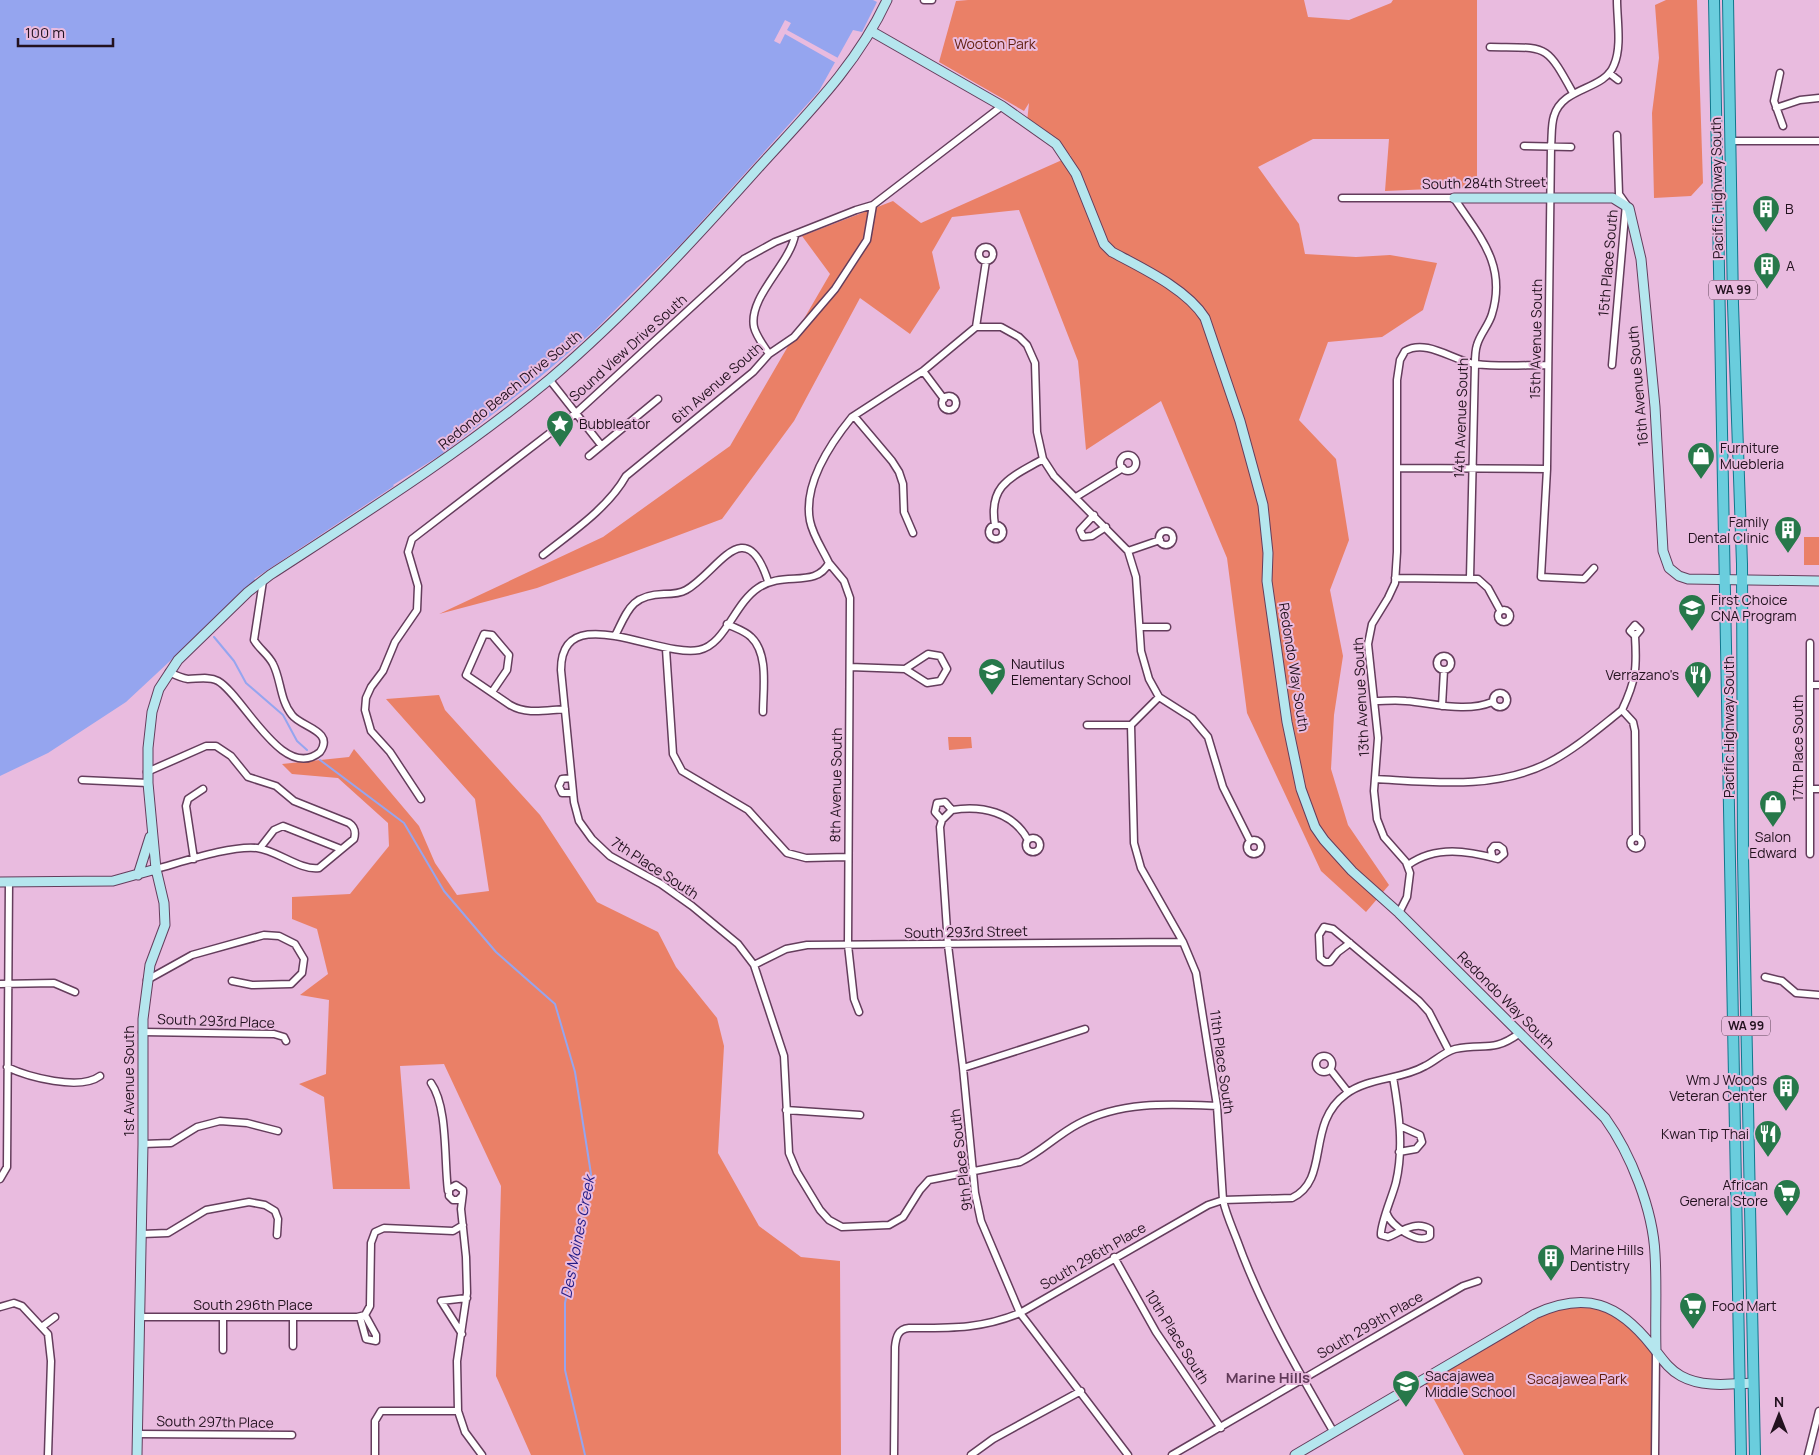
<svg xmlns="http://www.w3.org/2000/svg" width="1819" height="1455" viewBox="0 0 1819 1455" font-family="Manrope,sans-serif">
<style>
.green{fill:#ea8067}
.water{fill:#95a5ef}
.pier{fill:#e9bbdf}
.lines{fill:none;stroke-linecap:round;stroke-linejoin:round}
.stream{stroke:#95a5ef;stroke-width:2}
.street-casing{stroke:#643d5c;stroke-width:9}
.secondary-casing{stroke:#643d5c;stroke-width:11}
.primary-casing{stroke:#11768c;stroke-width:12}
.street{stroke:#fff;stroke-width:6}
.secondary{stroke:#b5e6ee;stroke-width:9}
.primary{stroke:#6acddd;stroke-width:10}
.labels{text-anchor:middle;stroke-width:4;stroke-linejoin:round;paint-order:stroke}
.shield{fill:#e9bbdf;stroke:#5e4559;stroke-width:1}
.shield-label{font-size:12px;font-weight:bold;fill:#23121f}
.park-label{font-size:14px;fill:#601e0e;stroke:#e9bbdf}
.street-label{font-size:14px;fill:#23121f;stroke:#e9bbdf}
.poi-label{font-size:14px;fill:#23121f;stroke:#e9bbdf;text-anchor:start}
.water-label{font-size:15px;font-style:italic;fill:#231d87;stroke:#e9bbdf}
.neighbourhood-label{font-size:15px;font-weight:bold;fill:#623b5a;stroke:#e9bbdf}
</style>
<rect width="100%" height="100%" fill="#e9bbdf"/>
<path class="green" d="M968 0H1304L1308 17 1349 20 1391 3 1393 0H1477V187L1385 191 1389 139H1313L1258 167 1299 224 1305 254 1356 257 1390 255 1437 263 1423 310 1382 337 1328 342 1299 420 1336 459 1349 540 1330 590 1343 656 1334 715 1331 769 1348 825 1389 885 1366 912 1321 871 1247 713 1227 558 1161 401 1086 450 1078 361 1019 210 952 217 932 252 940 288 910 334 860 298 794 421 722 519 537 588 439 614 603 537 730 446 830 274 802 236 893 201 921 223 1071 156 1027 122 1029 103 1024 111 939 62 956 1Z
M1666 0H1697L1703 183 1691 196 1654 198 1652 113 1659 58 1655 5Z
M1804 537H1819V565H1804Z
M439 695 445 710 540 815 597 902 658 932 676 967 717 1018 724 1046 718 1153 759 1226 801 1257 840 1261 841 1455H531L496 1376 501 1186 444 1064 400 1066 410 1189H333L324 1097 299 1084 326 1074 329 1000 300 995 328 974 317 929 292 919V897L350 894 389 846 388 823 338 778 292 774 282 764 349 757 354 749 419 826 435 863 457 895 489 891 475 799 386 699Z
M948 737H971L972 748 949 750Z
M1604 1305 1656 1351 1655 1455H1464L1423 1379 1546 1309Z"/>
<path class="water" d="M0 0H873L877 2 862 32 853 30 819 91 811 100 683 242 595 330 539 378 442 454 393 485 394 486 254 579 256 581 126 702 48 753 0 776Z"/>
<path class="pier" d="M785 20 791 23 787 30 838 58 836 63 785 34 780 44 774 41Z"/>
<g class="lines">
<path class="stream" d="M214 637 234 661 246 683 283 715 297 741 307 750
M320 760 404 823 444 891 496 952 555 1004 575 1072 591 1174 565 1303V1370L585 1455"/>
<defs>
<path id="street" d="M924 0H932
M1490 47C1547 48 1545 42 1573 93
M1609 73 1618 80
M1780 73 1774 101 1783 126
M1776 108 1800 100 1819 98
M1730 141H1819
M1524 146 1571 147
M1342 198H1454C1479 236 1507 264 1492 314 1489 325 1480 334 1477 345 1475 351 1475 358 1475 364L1470 578
M873 205 1002 106
M979 254a7 7 0 1 1 14 0a7 7 0 1 1-14 0Z
M976 327 986 261
M769 354C764 346 756 336 754 327 748 297 790 264 795 235
M1612 365 1626 204 1619 194 1617 135
M923 371 944 399
M549 379 601 445
M942 403a7 7 0 1 1 14 0a7 7 0 1 1-14 0Z
M854 416 892 461 899 472 903 484 904 512 913 533
M1120 463a8 8 0 1 1 16 0a8 8 0 1 1-16 0Z
M589 456 658 399
M1397 468 1547 469
M1076 497 1123 468
M1094 515 1080 530 1083 537 1092 536 1106 527
M989 532a7 7 0 1 1 14 0a7 7 0 1 1-14 0Z
M995 525C988 484 1012 477 1043 459
M1159 538a7 7 0 1 1 14 0a7 7 0 1 1-14 0Z
M1128 551 1160 540
M543 555C572 532 608 508 626 476L753 372 769 354 794 337 835 289 867 240 873 205
M829 563 844 581 850 598 848 945 854 999 859 1012
M1594 568 1584 579 1541 577 1547 469 1551 146C1552 137 1551 125 1554 116 1563 86 1604 91 1614 65 1622 47 1617 20 1617 0
M1395 578 1478 579 1488 588 1500 610
M1498 616a6 6 0 1 1 12 0a6 6 0 1 1-12 0Z
M727 624C735 628 745 631 751 637 769 654 763 689 763 712
M1140 627H1167
M615 636C628 610 631 595 664 594 671 594 679 594 686 590 717 573 745 510 768 581
M1635 636 1640 630 1635 625 1630 631 1635 636C1637 669 1636 680 1622 710L1633 722 1635 731 1636 837
M1810 643V854
M666 649 673 754 682 771 748 810 787 853 806 858 847 857
M1437 663a7 7 0 1 1 14 0a7 7 0 1 1-14 0Z
M850 667 905 669 928 654 940 656 947 669 940 681 927 683 905 669
M169 672C175 675 181 678 188 679 197 679 209 676 218 681 243 695 283 783 320 752 335 731 301 727 292 715 280 701 281 679 273 664 268 654 259 649 254 640L263 581
M1810 685H1819
M492 692 507 670 509 655 492 635 484 634 466 675 510 705C527 715 546 710 565 709
M1493 700a7 7 0 1 1 14 0a7 7 0 1 1-14 0Z
M1159 697 1131 725 1134 843 1141 868 1183 942 1196 973 1217 1106 1223 1200C1226 1214 1232 1227 1237 1240 1261 1307 1297 1369 1333 1431
M1375 701C1385 701 1396 700 1406 701 1433 703 1466 713 1492 702
M1442 706 1444 670
M1087 725H1131
M147 772 206 746H216L231 756 248 777 276 786 294 801 349 823C355 827 356 832 354 839L319 868C301 871 276 850 257 848 232 845 182 862 156 869
M571 778 562 779 559 786 562 793H573
M1375 779C1432 782 1494 790 1548 763 1574 750 1598 729 1622 710
M82 780 148 783
M1811 789H1819
M421 799 390 752 371 731 365 710 366 698 371 687 383 671 395 642 417 610 418 586 408 552 412 539 576 413 744 259 775 242 856 210 873 205
M942 820 935 812 937 803 945 802 952 810
M1630.5 843a5.5 5.5 0 1 1 11 0a5.5 5.5 0 1 1-11 0Z
M1026 845a7 7 0 1 1 14 0a7 7 0 1 1-14 0Z
M1247 847a7 7 0 1 1 14 0a7 7 0 1 1-14 0Z
M1028 840C1013 812 982 805 952 810L942 820 940 827 948 945 963 1068 975 1193 981 1221 1020 1313 1128 1455
M260 848 274 830 283 826 341 849
M194 859 186 806 188 799 203 789
M1408 865C1436 845 1468 851 1498 859L1504 854 1503 849 1499 846H1494L1491 850 1492 855
M1399 913 1407 897 1410 873 1406 862 1384 837 1377 819 1374 791 1378 738 1368 644 1372 624 1388 598 1395 583 1397 552V380L1400 360 1405 351C1427 338 1455 362 1476 364 1499 367 1524 365 1547 365
M1350 943 1338 952 1330 962H1325L1320 958 1319 935 1324 927 1333 929 1419 1001 1429 1012 1449 1051
M754 965 786 949 807 945 1183 942
M1765 977 1782 981 1796 993 1819 995
M147 980 192 955 264 935 279 936 295 944 304 959 302 973 291 984 252 985 232 981
M0 984 54 983 75 992
M142 1032 274 1034 284 1037 286 1041
M1316 1064a8 8 0 1 1 16 0a8 8 0 1 1-16 0Z
M7 1067C28 1077 80 1091 100 1076
M963 1068 1085 1029
M1330 1069 1348 1092
M431 1083C448 1107 444 1160 448 1191
M1217 1106C1170 1104 1121 1101 1078 1124 1057 1135 1041 1152 1020 1162L929 1180 920 1190 903 1217 889 1225 842 1227 829 1220 820 1210 797 1172 789 1153 784 1056 754 965 738 944 692 906 661 884 610 856 592 839 579 821 574 802 561 670C561 598 659 658 699 650 725 645 734 604 758 588 784 570 815 589 829 563 823 550 813 536 810 521 803 485 830 444 852 417L923 371 976 327H1001L1019 337 1027 345 1035 363 1037 432 1043 459 1054 476 1128 551 1136 577 1141 651 1149 679 1159 697 1192 718 1208 737 1223 787 1250 841
M786 1110 860 1115
M143 1144 171 1143 197 1127 220 1121 247 1123 278 1131
M1399 1152 1416 1149 1422 1142 1420 1135 1400 1126
M0 1179 7 1167 9 882
M462 1196 458 1200H453L449 1196V1189L456 1185 463 1190V1193L461 1209 466 1257 467 1293 457 1361 458 1411 465 1432 482 1455
M1387 1214C1391 1226 1418 1245 1430 1236V1229C1415 1220 1401 1232 1388 1237L1381 1235C1380 1224 1393 1195 1396 1182 1404 1148 1399 1112 1393 1077
M142 1234 168 1233 206 1210 249 1202 265 1205 275 1211 278 1219 277 1235
M1114 1257 1156 1332 1221 1428
M0 1307 14 1303 22 1306 48 1334 51 1361 48 1455
M365 1315 370 1306 371 1243 375 1232 384 1228 453 1231 463 1225
M140 1317H357L365 1315
M223 1317V1350
M360 1317 366 1339 376 1341V1335L365 1315
M43 1326 55 1317
M462 1334 441 1301 467 1298
M293 1346V1318
M137 1434 292 1435
M375 1455V1421L381 1411H458
M894 1455 895 1347C896 1337 898 1329 909 1328 951 1328 981 1329 1020 1313L1208 1205 1223 1200 1292 1198C1331 1179 1305 1124 1346 1094 1369 1077 1401 1080 1425 1066 1435 1061 1444 1052 1455 1049 1484 1042 1491 1054 1520 1033
M971 1455 993 1439 1081 1391
M1172 1455 1463 1286 1478 1281
M1655 1455 1656 1351
M1808 1455 1819 1411"/>
<path id="secondary" d="M871 31 1002 106 1056 144 1076 174 1104 244 1112 252C1142 268 1187 289 1205 318L1240 421 1263 505 1268 553 1267 581 1287 722 1301 789 1315 827 1324 840 1352 871 1399 913 1605 1118C1631 1154 1653 1210 1655 1254 1657 1286 1655 1319 1656 1351
M1454 198H1613L1629 208 1641 259 1655 407 1663 551 1669 568 1679 576 1688 579 1819 581
M138 875 150 837
M0 882 113 881 156 869
M137 1455 143 1144V1019L150 965 165 925 164 903 156 869 148 783V748L152 712 159 689 178 660 248 592 270 575C365 513 462 452 550 379 626 314 694 240 760 166 807 114 857 65 887 0
M1295 1455 1535 1314C1586 1291 1618 1303 1652 1346 1661 1357 1668 1369 1681 1376 1703 1388 1730 1384 1753 1383"/>
<path id="primary" d="M1714 0 1741 1455
M1728 0 1733 304 1742 564 1743 857 1755 1455"/>
</defs>
<use href="#street" class="street-casing"/>
<use href="#secondary" class="secondary-casing"/>
<use href="#primary" class="primary-casing"/>
<use href="#street" class="street"/>
<use href="#secondary" class="secondary"/>
<use href="#primary" class="primary"/>
</g>
<defs>
<symbol id="building-pin" viewBox="-11 -11 22 30"><path d="M0 17L-7.5 6A9.5 9.5 0 1 1 7.5 6Z" fill="#27784a" stroke="#e9bbdf"/><path d="M-4-6H4V6H1V3H-1V6H-4ZM-2.5-4.3h1.7v1.8h-1.7ZM.8-4.3h1.7v1.8H.8ZM-2.5-1h1.7V.8h-1.7ZM.8-1h1.7V.8H.8Z" fill="#fff"/></symbol>
<symbol id="sight-pin" viewBox="-11 -11 22 30"><path d="M0 17L-7.5 6A9.5 9.5 0 1 1 7.5 6Z" fill="#27784a" stroke="#e9bbdf"/><path d="M0-6L1.8-2.2L6-1.7L2.9 1.2L3.7 5.4L0 3.3L-3.7 5.4L-2.9 1.2L-6-1.7L-1.8-2.2Z" fill="#fff"/></symbol>
<symbol id="shop-pin" viewBox="-11 -11 22 30"><path d="M0 17L-7.5 6A9.5 9.5 0 1 1 7.5 6Z" fill="#27784a" stroke="#e9bbdf"/><path d="M-5-2.5h2.3a2.7 3.5 0 0 1 5.4 0H5L5.5 6h-11ZM-1.5-2.5h3a1.5 2.3 0 0 0-3 0Z" fill="#fff"/></symbol>
<symbol id="school-pin" viewBox="-11 -11 22 30"><path d="M0 17L-7.5 6A9.5 9.5 0 1 1 7.5 6Z" fill="#27784a" stroke="#e9bbdf"/><path d="M0-5L7-2L0 1L-7-2ZM-4 1L0 2.5L4 1V4Q0 6-4 4Z" fill="#fff"/></symbol>
<symbol id="restaurant-pin" viewBox="-11 -11 22 30"><path d="M0 17L-7.5 6A9.5 9.5 0 1 1 7.5 6Z" fill="#27784a" stroke="#e9bbdf"/><path d="M-5-6h1v4h1v-4h1v4h1v-4h1v5L-1.5 .5V6h-2V.5L-5-1ZM5-6V6H3V1.5H1.5Q1.5-4 5-6Z" fill="#fff"/></symbol>
<symbol id="supermarket-pin" viewBox="-11 -11 22 30"><path d="M0 17L-7.5 6A9.5 9.5 0 1 1 7.5 6Z" fill="#27784a" stroke="#e9bbdf"/><path d="M-6-5.5h2.5l.6 2H6L4.5 2H-2.5L-4.4-4H-6ZM-1.5 3.2a1.3 1.3 0 1 0 .1 0ZM3 3.2a1.3 1.3 0 1 0 .1 0Z" fill="#fff"/></symbol>
</defs>
<g fill-rule="evenodd">
<use href="#building-pin" x="1750" y="193" width="32" height="43"/>
<use href="#building-pin" x="1751" y="250" width="32" height="43"/>
<use href="#sight-pin" x="544" y="408" width="32" height="43"/>
<use href="#shop-pin" x="1685" y="440" width="32" height="43"/>
<use href="#building-pin" x="1772" y="514" width="32" height="43"/>
<use href="#school-pin" x="1676" y="592" width="32" height="43"/>
<use href="#school-pin" x="976" y="656" width="32" height="43"/>
<use href="#restaurant-pin" x="1682" y="659" width="32" height="43"/>
<use href="#shop-pin" x="1757" y="788" width="32" height="43"/>
<use href="#building-pin" x="1770" y="1072" width="32" height="43"/>
<use href="#restaurant-pin" x="1752" y="1118" width="32" height="43"/>
<use href="#supermarket-pin" x="1771" y="1177" width="32" height="43"/>
<use href="#building-pin" x="1535" y="1242" width="32" height="43"/>
<use href="#supermarket-pin" x="1677" y="1290" width="32" height="43"/>
<use href="#school-pin" x="1390" y="1368" width="32" height="43"/>
</g>
<g class="labels">
<g class="shield">
<rect x="1709" y="280.5" width="48" height="19" rx="4"/>
<rect x="1722" y="1016.5" width="48" height="19" rx="4"/>
</g>
<g class="shield-label">
<text x="1733" y="294">WA 99</text>
<text x="1746" y="1030">WA 99</text>
</g>
<g class="park-label">
<text x="995" y="49">Wooton Park</text>
<text x="1577" y="1384">Sacajawea Park</text>
</g>
<g class="street-label">
<text transform="translate(1484 183) rotate(-1)" y="5">South 284th Street</text>
<text transform="translate(1717 188) rotate(-91)" y="5">Pacific Highway South</text>
<text transform="translate(1608 263) rotate(-85)" y="5">15th Place South</text>
<text transform="translate(1536 339) rotate(-89)" y="5">15th Avenue South</text>
<text transform="translate(628 348) rotate(-42)" y="5">Sound View Drive South</text>
<text transform="translate(717 383) rotate(-41)" y="5">6th Avenue South</text>
<text transform="translate(1638 386) rotate(-95)" y="5">16th Avenue South</text>
<text transform="translate(510 390) rotate(-39)" y="5">Redondo Beach Drive South</text>
<text transform="translate(1461 418) rotate(-88)" y="5">14th Avenue South</text>
<text transform="translate(1294 667) rotate(81)" y="5">Redondo Way South</text>
<text transform="translate(1361 697) rotate(-93)" y="5">13th Avenue South</text>
<text transform="translate(1729 727) rotate(-90)" y="5">Pacific Highway South</text>
<text transform="translate(1798 748) rotate(-90)" y="5">17th Place South</text>
<text transform="translate(836 785) rotate(-89)" y="5">8th Avenue South</text>
<text transform="translate(655 868) rotate(33)" y="5">7th Place South</text>
<text transform="translate(966 932) rotate(-1)" y="5">South 293rd Street</text>
<text transform="translate(1506 1000) rotate(45)" y="5">Redondo Way South</text>
<text transform="translate(216 1021) rotate(2)" y="5">South 293rd Place</text>
<text transform="translate(1222 1062) rotate(82)" y="5">11th Place South</text>
<text transform="translate(129 1081) rotate(-90)" y="5">1st Avenue South</text>
<text transform="translate(961 1160) rotate(-97)" y="5">9th Place South</text>
<text transform="translate(1093 1256) rotate(-30)" y="5">South 296th Place</text>
<text x="253" y="1310">South 296th Place</text>
<text transform="translate(1370 1325) rotate(-30)" y="5">South 299th Place</text>
<text transform="translate(1177 1337) rotate(58)" y="5">10th Place South</text>
<text transform="translate(215 1422) rotate(1)" y="5">South 297th Place</text>
</g>
<g class="poi-label">
<text x="1785" y="214">B</text>
<text x="1786" y="271">A</text>
<text x="579" y="429">Bubbleator</text>
<text x="1720" y="453">Furniture<tspan x="1720" dy="16">Muebleria</tspan></text>
<text x="1769" y="527" text-anchor="end">Family<tspan x="1769" dy="16">Dental Clinic</tspan></text>
<text x="1711" y="605">First Choice<tspan x="1711" dy="16">CNA Program</tspan></text>
<text x="1011" y="669">Nautilus<tspan x="1011" dy="16">Elementary School</tspan></text>
<text x="1679" y="680" text-anchor="end">Verrazano's</text>
<text x="1773" y="842" text-anchor="middle">Salon<tspan x="1773" dy="16">Edward</tspan></text>
<text x="1767" y="1085" text-anchor="end">Wm J Woods<tspan x="1767" dy="16">Veteran Center</tspan></text>
<text x="1749" y="1139" text-anchor="end">Kwan Tip Thai</text>
<text x="1768" y="1190" text-anchor="end">African<tspan x="1768" dy="16">General Store</tspan></text>
<text x="1570" y="1255">Marine Hills<tspan x="1570" dy="16">Dentistry</tspan></text>
<text x="1712" y="1311">Food Mart</text>
<text x="1425" y="1381">Sacajawea<tspan x="1425" dy="16">Middle School</tspan></text>
</g>
<g class="water-label">
<text transform="translate(578 1237) rotate(-79)" y="5">Des Moines Creek</text>
</g>
<g class="neighbourhood-label">
<text x="1268" y="1383">Marine Hills</text>
</g>
</g>
<g transform="translate(1779 1415)" stroke="#e9bbdf" stroke-width="4" paint-order="stroke">
<path d="M0-4L9 19L0 12L-9 19Z" fill="#23121f"/>
<text y="-8" font-size="14" font-weight="bold" text-anchor="middle" fill="#23121f">N</text>
</g>
<path d="M18 38v8h95v-8" fill="none" stroke="#23121f" stroke-width="2.5"/>
<text x="25" y="38" font-size="15" fill="#23121f" stroke="#e9bbdf" stroke-width="4" paint-order="stroke">100 m</text>
</svg>
